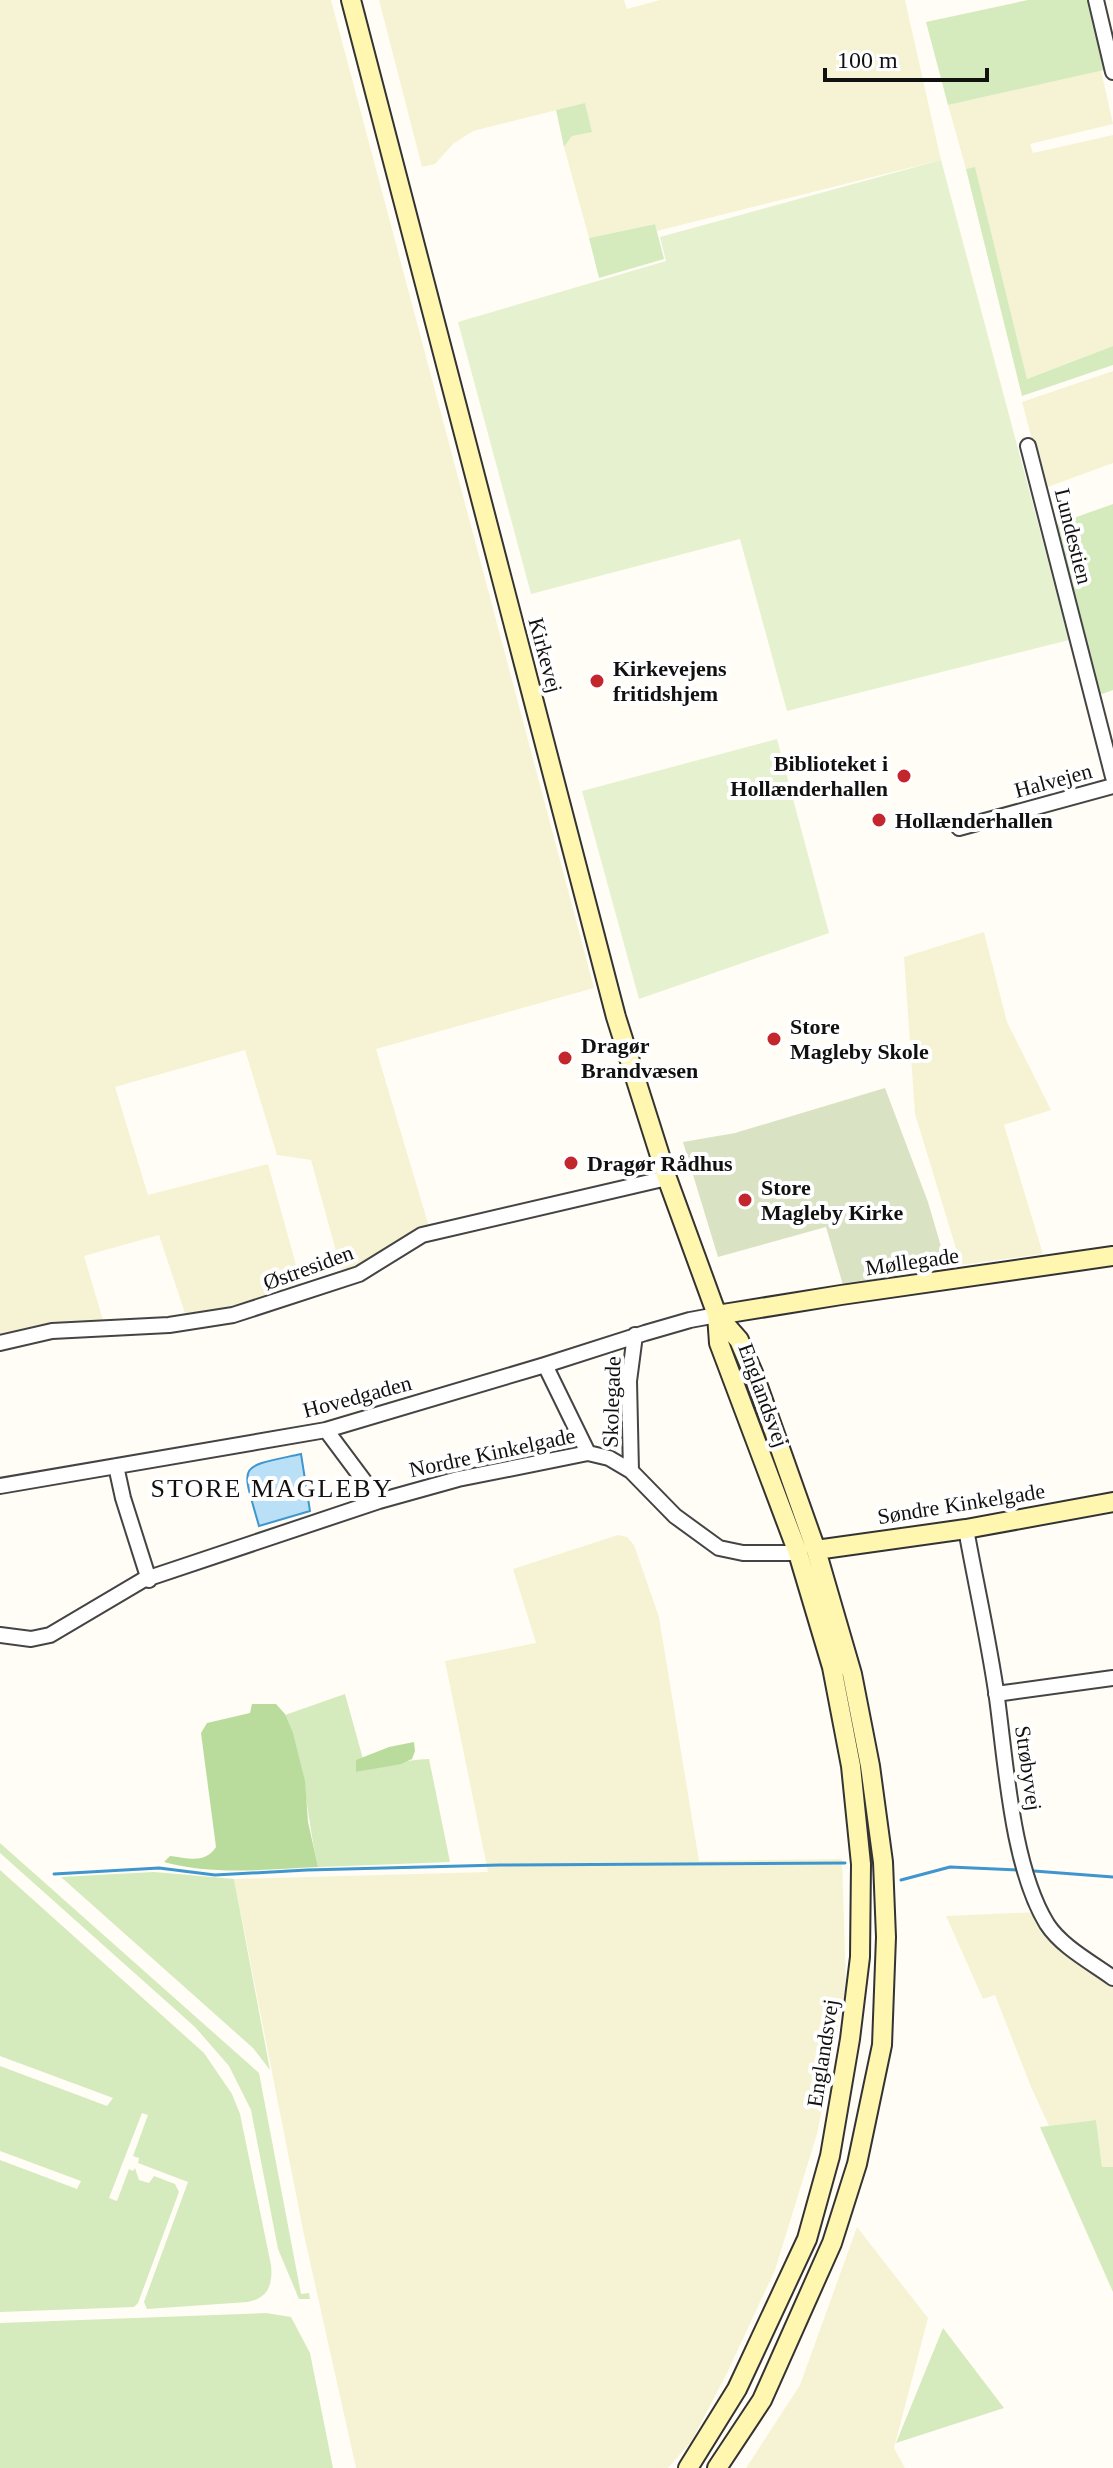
<svg xmlns="http://www.w3.org/2000/svg" width="1113" height="2468" viewBox="0 0 1113 2468" font-family="Georgia,serif">
<style>
.farmland{fill:#f6f3d4}
.green{fill:#d5ebbd}
.forest{fill:#b9dc9c}
.cemetery{fill:#d9e3c4}
.pitch{fill:#e6f2cf}
.water{fill:#b9e0f7;stroke:#3f96cf;stroke-width:2}
.lines{fill:none;stroke-linecap:round;stroke-linejoin:round}
.stream{stroke:#3f96cf;stroke-width:3}
.street-casing{stroke:#444;stroke-width:18}
.secondary-casing{stroke:#333;stroke-width:22}
.street{stroke:#fff;stroke-width:14}
.secondary{stroke:#fff6b0;stroke-width:18}
.poi-dot{fill:#c4262e;stroke:#fff;stroke-width:3}
.labels{text-anchor:middle;stroke-width:8;stroke-linejoin:round;paint-order:stroke}
.street-label{font-size:22px;fill:#111;stroke:#fff}
.poi-label{font-size:22px;font-weight:bold;fill:#111;stroke:#fff;text-anchor:start}
.quarter-label{font-size:26px;letter-spacing:2px;fill:#111;stroke:#fff}
</style>
<rect width="100%" height="100%" fill="#fffdf5"/>
<path class="farmland" d="M0 0H331L594 988 376 1049 430 1230 343 1277 311 1160 277 1155 245 1050 115 1087 148 1195 268 1164 303 1290 250 1306 187 1319 159 1235 84 1256 103 1320 43 1327 0 1338Z
M379 0H624L627 9 660 0H905L941 160 657 231 654 224 589 238 564 147 572 136 585 103 473 131 453 144 435 164 422 167Z
M1101 70 1113 124 1030 144 1033 153 1113 135V346L1027 379 975 168 966 169 948 105Z
M1113 371V463L1045 488 1022 402Z
M984 932 1007 1022 1051 1110 1004 1125 1043 1254 961 1265 915 1114 904 957Z
M618 1535 627 1537 634 1545 659 1617 699 1861 842 1859 846 1986 817 2134 775 2270 727 2373 691 2442 668 2468H356L304 2235 234 1879 488 1872 445 1661 536 1643 513 1569Z
M1036 1912 1113 1984V2167H1102L1096 2120 1049 2126 1031 2087 995 1995 983 1999 946 1916Z
M857 2227 928 2318 894 2448 905 2468H746L800 2385Z"/>
<path class="green" d="M1028 0H1088L1104 70 948 105 926 22Z
M585 103 592 132 572 136 564 147 556 110Z
M975 167 1027 379 1113 346V365L1022 396 966 169Z
M655 224 664 259 599 278 589 238Z
M1113 504V690L1096 696 1054 525Z
M345 1694 363 1759 356 1772C380 1768 406 1759 429 1759L450 1862 318 1867C306 1816 306 1764 285 1715Z
M0 1843 259 2073 301 2294 309 2293 310 2299H299L278 2249 251 2110 229 2066 195 2027 0 1853Z
M0 1870 204 2053 232 2094 240 2114 271 2265C273 2285 268 2298 248 2302L147 2309 144 2302 188 2182 138 2163 139 2158 133 2156 148 2115 142 2113 109 2198 117 2201 129 2169 133 2171 135 2168 139 2180 149 2183 154 2176 175 2184 179 2192 138 2303 134 2307 0 2312V2160L77 2189 81 2181 0 2151V2066L107 2106 113 2098 0 2056Z
M154 1872 234 1879 270 2070 253 2048 61 1877Z
M1096 2120 1102 2167H1113V2292L1040 2127Z
M266 2313 291 2317 310 2353 333 2468H0V2323Z
M943 2328 1004 2408 896 2443Z"/>
<path class="forest" d="M252 1704H276L285 1714 293 1733 305 1781 308 1822 318 1867C267 1869 214 1876 164 1862L170 1856C188 1858 205 1864 216 1847L201 1733 207 1723 250 1713Z
M414 1742 415 1751 412 1759 401 1764 356 1772V1760L389 1747Z"/>
<path class="cemetery" d="M885 1088 928 1202 947 1267 843 1285 826 1227 718 1257 683 1142 735 1133Z"/>
<path class="pitch" d="M941 160 1069 640 787 711 740 539 531 594 458 322 666 261 660 237Z
M777 739 829 933 639 999 582 791Z"/>
<path class="water" d="M301 1454 310 1511 259 1526C241 1462 236 1468 301 1454Z"/>
<g class="lines">
<path class="stream" d="M1034 1871 1113 1877
M54 1874 159 1868 215 1875 307 1870 500 1865 845 1863
M901 1880 950 1867 1019 1870"/>
<defs>
<path id="street" d="M1096 0 1113 72
M1028 446 1113 777
M959 828 1113 786
M0 1343 52 1331 169 1325 233 1315 359 1274 422 1235 667 1178
M545 1365 588 1453
M326 1430 379 1501
M116 1466 123 1498 149 1580
M631 1471 629 1381 635 1335
M0 1486 326 1430 545 1365 645 1333 690 1320 717 1315
M966 1529C976 1585 989 1641 997 1698 1006 1764 1012 1867 1047 1924 1062 1947 1091 1962 1113 1978
M0 1635 31 1639 50 1635 143 1580 379 1501 458 1479 588 1453 609 1458 631 1471 675 1516 719 1548 743 1553H798
M996 1694 1113 1678"/>
<path id="secondary" d="M351 0 616 1017 667 1178 717 1315 719 1343 798 1553 832 1667 851 1766 861 1864 860 1957 850 2039 830 2156 807 2239 737 2389 688 2468
M717 1315 739 1340 754 1375 816 1550 852 1674 870 1766 883 1862 886 1937 882 2045 857 2164 832 2243 762 2400 717 2468
M717 1315 841 1295 1113 1256
M816 1550 966 1529 1113 1502"/>
</defs>
<use href="#street" class="street-casing"/>
<use href="#secondary" class="secondary-casing"/>
<use href="#street" class="street"/>
<use href="#secondary" class="secondary"/>
</g>
<g class="poi-dot">
<circle cx="597" cy="681" r="8"/>
<circle cx="904" cy="776" r="8"/>
<circle cx="879" cy="820" r="8"/>
<circle cx="774" cy="1039" r="8"/>
<circle cx="565" cy="1058" r="8"/>
<circle cx="571" cy="1163" r="8"/>
<circle cx="745" cy="1200" r="8"/>
</g>
<g class="labels">
<g class="street-label">
<text transform="translate(1074 536) rotate(76)" y="8">Lundestien</text>
<text transform="translate(546 655) rotate(75)" y="8">Kirkevej</text>
<text transform="translate(1053 780) rotate(-15)" y="8">Halvejen</text>
<text transform="translate(912 1261) rotate(-8)" y="8">Møllegade</text>
<text transform="translate(308 1267) rotate(-20)" y="8">Østresiden</text>
<text transform="translate(764 1395) rotate(70)" y="8">Englandsvej</text>
<text transform="translate(357 1396) rotate(-15)" y="8">Hovedgaden</text>
<text transform="translate(611 1402) rotate(-88)" y="8">Skolegade</text>
<text transform="translate(492 1452) rotate(-12)" y="8">Nordre Kinkelgade</text>
<text transform="translate(961 1503) rotate(-9)" y="8">Søndre Kinkelgade</text>
<text transform="translate(1029 1768) rotate(82)" y="8">Strøbyvej</text>
<text transform="translate(822 2053) rotate(-81)" y="8">Englandsvej</text>
</g>
<g class="poi-label">
<text x="613" y="676">Kirkevejens<tspan x="613" dy="25">fritidshjem</tspan></text>
<text x="888" y="771" text-anchor="end">Biblioteket i<tspan x="888" dy="25">Hollænderhallen</tspan></text>
<text x="895" y="828">Hollænderhallen</text>
<text x="790" y="1034">Store<tspan x="790" dy="25">Magleby Skole</tspan></text>
<text x="581" y="1053">Dragør<tspan x="581" dy="25">Brandvæsen</tspan></text>
<text x="587" y="1171">Dragør Rådhus</text>
<text x="761" y="1195">Store<tspan x="761" dy="25">Magleby Kirke</tspan></text>
</g>
<g class="quarter-label">
<text x="272" y="1497">STORE MAGLEBY</text>
</g>
</g>
<path d="M825 68v12h162v-12" fill="none" stroke="#111111" stroke-width="4"/>
<text x="837" y="68" font-size="24" fill="#111111" stroke="#ffffff" stroke-width="6" paint-order="stroke">100 m</text>
</svg>
